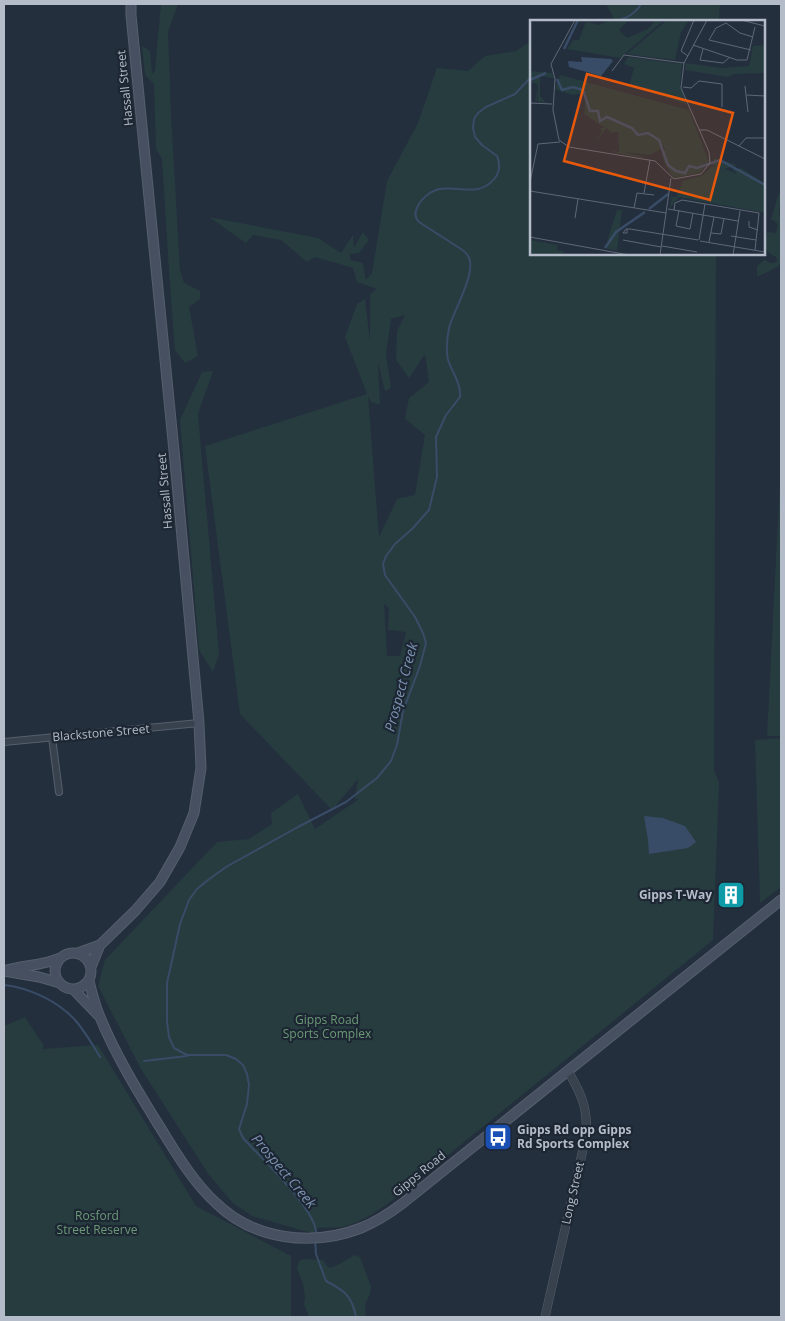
<svg xmlns="http://www.w3.org/2000/svg" width="785" height="1321" viewBox="0 0 785 1321" font-family="'Open Sans',sans-serif">
<style>
.green{fill:#263c3f;fill-rule:evenodd}
.water{fill:#394c67}
.lines{fill:none;stroke-linecap:round;stroke-linejoin:round}
.stream{stroke:#394c67;stroke-width:2}
.minor-casing{stroke:#565f6c;stroke-width:8}
.tertiary-casing{stroke:#565f6c;stroke-width:9}
.secondary-casing{stroke:#565f6c;stroke-width:11}
.minor{stroke:#38414e;stroke-width:6}
.tertiary{stroke:#38414e;stroke-width:8}
.secondary{stroke:#465061;stroke-width:9}
.labels{text-anchor:middle;stroke-width:4.5;stroke-linejoin:round;paint-order:stroke}
.street-label{font-size:12px;fill:#b4bcc9;stroke:#1d2633}
.poi-label{font-size:12px;font-weight:bold;fill:#b4bcc9;stroke:#1d2633;text-anchor:end}
.park-label{font-size:12px;fill:#6b9a76;stroke:#1d2633}
.water-label{font-size:14px;font-style:italic;fill:#7c92b1;stroke:#1d2633}
.inset-river{fill:none;stroke:#394c67;stroke-width:2.5}
.inset-road{fill:none;stroke:#5e6776;stroke-width:1}
.view{fill:#e8590c;fill-opacity:0.15;stroke:#e8590c;stroke-width:2.5}
.inset-edge{fill:none;stroke:#b4bcc9;stroke-width:2.5}
</style>
<rect width="100%" height="100%" fill="#242f3e"/>
<path class="green" d="M161 4H178L168 32 171 115 180 270 184 283 200 291V299L189 307 198 356 185 363 175 350 170 286 162 159 156 149 154 84 145 75 142 46 150 51 152 74 155 71Z
M606 4H720L719 21H615Z
M531 41V254H716L714 773 715 772 719 783 713 940 399 1195C382 1208 362 1223 341 1227 333 1228 325 1227 317 1228L315 1234 252 1216 233 1203 209 1175 141 1069 98 986 105 960 217 842 249 839 272 824 271 813 298 794 315 829 359 799H355L358 779 332 810 240 714 205 446 367 394 345 337 357 304 365 299 370 342V294L377 289 357 282 353 268 315 257 307 262 281 240 253 235 246 243 209 217 318 238 341 253 353 235 354 248 363 232 369 240 359 253 350 254V260L363 263 366 280 372 273 387 181 418 123 437 68 468 71 485 56 516 51ZM405 315 397 331 396 360 409 378 425 354 429 382 409 398 405 419 425 435 415 495 397 499 379 537 368 396 371 402 380 405 378 363 385 391 391 388 386 354 391 319ZM384 604 389 608 388 630 406 632 400 656H387Z
M779 193 781 194 779 214 781 215V264C776 268 763 275 757 276V266L764 260 771 263 777 262 776 256H773L764 248 767 232 776 233 778 224 771 219Z
M213 371 198 414 219 654 213 672 199 650 180 420 202 372Z
M781 463V736H767Z
M781 738V887L760 903 755 740Z
M25 1017 44 1046 42 1049 98 1045 196 1206 291 1256V1317H4V1026Z
M354 1255 360 1257 371 1287 370 1294 365 1304 366 1317H309L304 1304 305 1297 303 1284 297 1269 299 1261 303 1259 323 1260 327 1266 330 1268C336 1266 349 1259 354 1255Z"/>
<path class="water" d="M644 816 663 818 685 826 696 842 688 848 649 854 648 840Z"/>
<g class="lines">
<path class="stream" d="M617 21C628 17 635 14 641 4
M4 985C30 988 58 1001 76 1021 85 1032 93 1045 100 1057
M144 1061 187 1056
M316 1236C320 1212 259 1156 243 1138L239 1129 247 1104 249 1085 247 1074 243 1065 236 1059 226 1055H187L174 1048 169 1037 167 1022V983L180 924 189 900 197 889 208 880 226 867 298 827 346 802 377 778 391 761 397 745 403 711 420 666 426 643 423 633 415 617 385 575 383 564 386 556 395 544 412 529 429 510 437 477 436 437 446 415 460 397C461 383 452 372 448 360 446 350 447 338 449 328 453 312 476 274 469 258 468 254 464 251 461 249L419 222C415 218 414 214 417 208 420 200 428 193 436 190 456 184 479 199 495 178 500 171 500 163 497 156L482 145 475 137 473 128 474 119 478 113 486 107 515 94 531 77
M315 1240 316 1254 326 1281C345 1291 352 1296 356 1317"/>
<defs>
<path id="minor" d="M52 737 59 792
M4 742 199 723"/>
<path id="tertiary" d="M545 1317 586 1136C588 1108 582 1095 568 1071"/>
<path id="secondary" d="M55 971a18 18 0 1 1 36 0a18 18 0 1 1-36 0Z
M78 953 100 945
M91 967 100 945 135 911 160 882 180 847 194 813 201 768 199 723 175 461 131 15V4
M4 971C22 965 42 966 60 958
M4 971 39 977 60 983
M89 981C92 993 95 1006 100 1017 115 1054 137 1090 158 1124 175 1151 192 1181 216 1203 254 1240 312 1247 361 1228 376 1222 390 1213 403 1203L781 900
M73 989 98 1015"/>
</defs>
<use href="#minor" class="minor-casing"/>
<use href="#tertiary" class="tertiary-casing"/>
<use href="#secondary" class="secondary-casing"/>
<use href="#minor" class="minor"/>
<use href="#tertiary" class="tertiary"/>
<use href="#secondary" class="secondary"/>
</g>
<defs>
<symbol id="building-square" viewBox="-11 -11 22 22"><rect x="-9" y="-9" width="18" height="18" rx="4" fill="#0f9aa8" stroke="#1d2633"/><path d="M-4-6H4V6H1V3H-1V6H-4ZM-2.5-4.3h1.7v1.8h-1.7ZM.8-4.3h1.7v1.8H.8ZM-2.5-1h1.7V.8h-1.7ZM.8-1h1.7V.8H.8Z" fill="#fff"/></symbol>
<symbol id="bus-square" viewBox="-11 -11 22 22"><rect x="-9" y="-9" width="18" height="18" rx="4" fill="#1a4fb4" stroke="#1d2633"/><path d="M-5-6H5V4H4V6H2V4H-2V6H-4V4H-5ZM-3.5-4V0h7V-4ZM-3.5 1.2v1.5H-2V1.2ZM2 1.2v1.5H3.5V1.2Z" fill="#fff"/></symbol>
</defs>
<g fill-rule="evenodd">
<use href="#building-square" x="715" y="879" width="32" height="32"/>
<use href="#bus-square" x="482" y="1121" width="32" height="32"/>
</g>
<g class="labels">
<g class="street-label">
<text transform="translate(125 88) rotate(-96)" y="4">Hassall Street</text>
<text transform="translate(165 491) rotate(-95)" y="4">Hassall Street</text>
<text transform="translate(101 733) rotate(-5)" y="4">Blackstone Street</text>
<text transform="translate(419 1174) rotate(-39)" y="4">Gipps Road</text>
<text transform="translate(573 1193) rotate(-77)" y="4">Long Street</text>
</g>
<g class="poi-label">
<text x="712" y="899">Gipps T-Way</text>
<text x="517" y="1134" text-anchor="start">Gipps Rd opp Gipps<tspan x="517" dy="14">Rd Sports Complex</tspan></text>
</g>
<g class="park-label">
<text x="327" y="1024">Gipps Road<tspan x="327" dy="14">Sports Complex</tspan></text>
<text x="97" y="1220">Rosford<tspan x="97" dy="14">Street Reserve</tspan></text>
</g>
<g class="water-label">
<text transform="translate(401 687) rotate(-75)" y="5">Prospect Creek</text>
<text transform="translate(284 1171) rotate(50)" y="5">Prospect Creek</text>
</g>
</g>
<g transform="translate(530 20)">
<rect width="235" height="235" fill="#242f3e"/>
<path d="M82 0H99L89 10 97 18 118 9 126 0H134L90 38 37 29 43 20H49L56 1 68 5ZM137 0H159L151 12 145 40 97 34ZM235 25V53L204 54 198 57 155 50 156 43 192 48 219 46 223 26ZM98 37 152 44 150 64 156 84 99 65 104 48 94 44ZM0 51 22 53 24 58 10 56V76L16 83 8 82V66L7 81 5 82 8 64 0 62 5 60 0 57ZM30 55 159 90 179 142 170 153 143 158 134 142 131 131 135 130 133 125V128L120 135 94 132 115 137 112 138 86 133 81 130 89 132 88 112 81 113 77 108 64 124 72 111 70 108H75L54 94 56 73 42 75 25 69ZM184 138 207 145 195 149 207 154 202 149 211 148 234 163 235 193 149 177 140 188 142 171V177H146L153 161 173 155 182 146 193 149 182 145ZM87 190H92L87 231 75 228ZM0 220 28 225 27 230 34 231 33 235H0Z" fill="#263c3f"/>
<path d="M51 37 81 39 83 41 71 56 39 47 38 41 52 42Z" fill="#394c67"/>
<path class="inset-river" d="M34 29 48 0M27 59 32 70 43 67 53 70 60 91H68L70 101 77 97 102 108 108 115 118 113 129 120 138 145 146 151 155 153 159 146 167 148 190 140 235 165M0 60 16 53M119 189 138 174M75 228 86 212 115 192"/>
<path class="inset-road" d="M45 0 21 44 25 59 23 90 29 120 39 127 125 141 144 159M211 0 235 6M163 25 207 40H217L225 7M173 29 170 40 193 43 200 37M221 30 179 20 186 8 196 3 210 13 223 17M158 36 151 31 164 0M82 51 94 35 154 43M215 66 218 92M153 67 161 68 169 61 192 64V87M217 75 235 76M0 83 22 84M169 110H177L235 139M209 126 216 118H235M144 159 171 154 180 143 179 132 151 68 154 43 177 0M0 162 8 124 30 122M0 171 136 193M114 173 120 140M104 188 107 173 124 175M138 189 208 201M144 190 145 183 152 180 229 193 225 230M149 190 146 206 160 209 163 193M45 198 48 179M219 201V207L228 210M97 209V213H93L96 209H100L168 220M181 213 191 214 194 198M201 216 226 220M0 217 99 235M93 220 131 227M169 220 175 184M170 221 235 232M179 222 184 197M132 226 167 232M130 235 141 158M203 235 210 191"/>
<path class="view" d="M57 54 203 93 180 180 34 141Z"/>
<rect width="235" height="235" class="inset-edge"/>
</g>
<rect width="785" height="1321" fill="none" stroke="#b4bcc9" stroke-width="10"/>
</svg>
